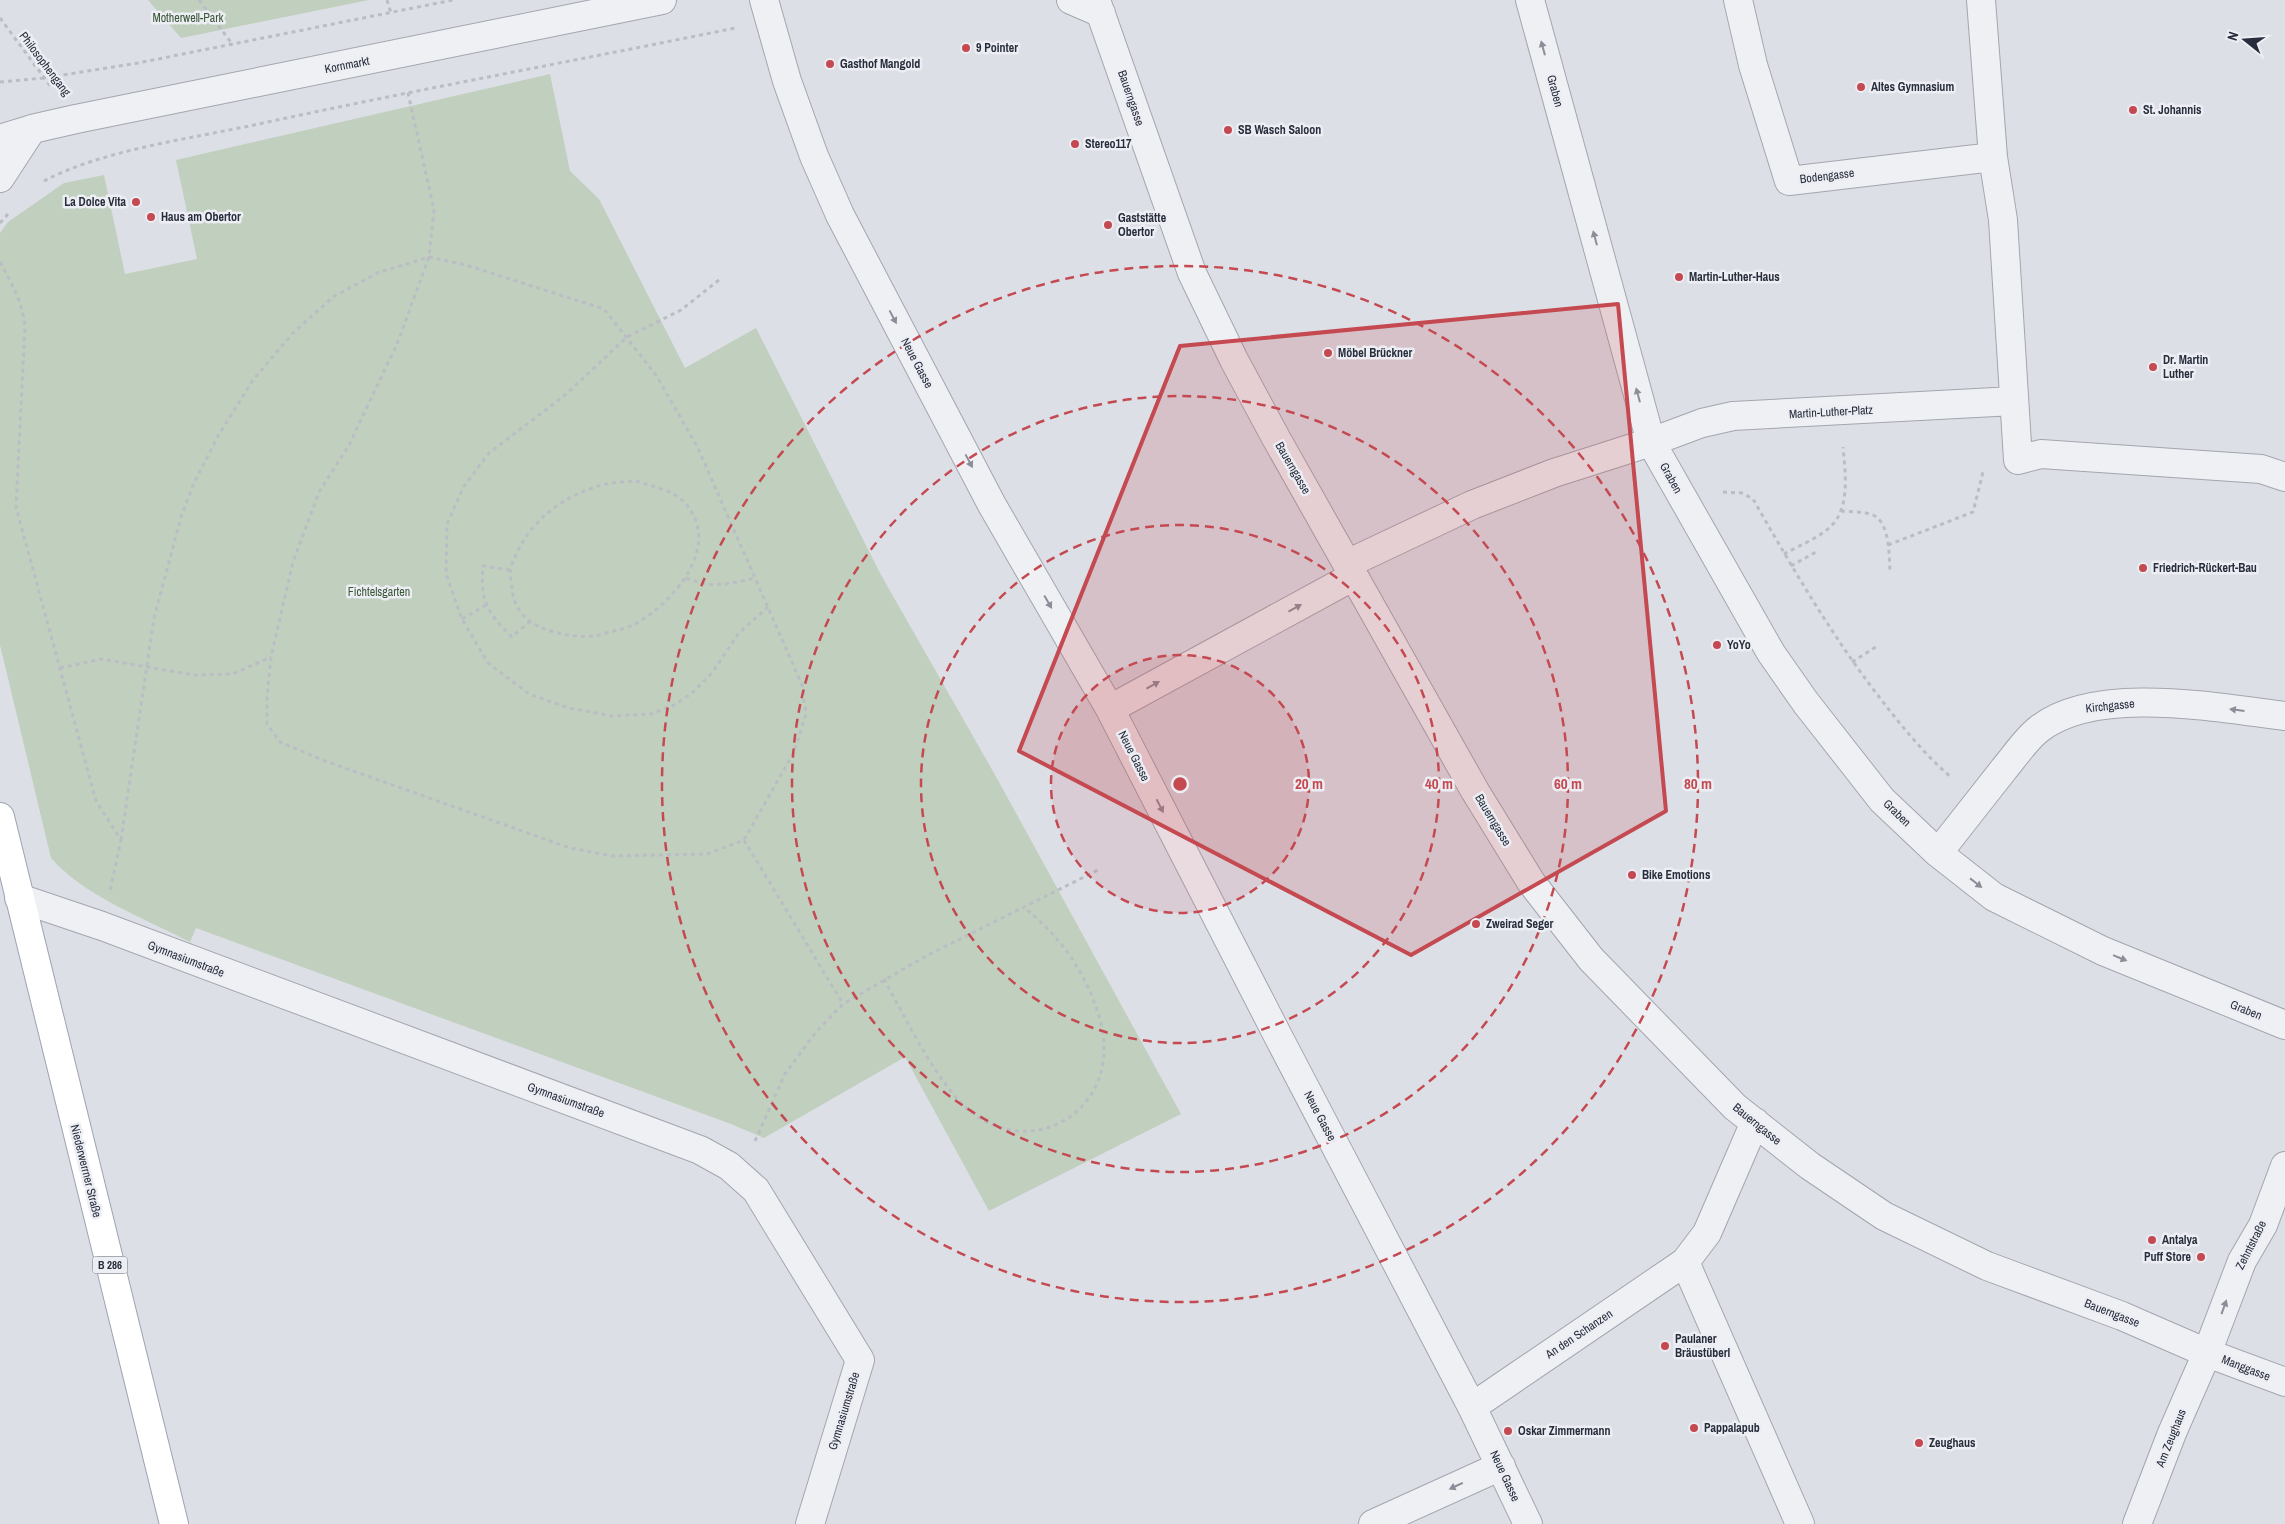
<svg xmlns="http://www.w3.org/2000/svg" width="2285" height="1524" viewBox="0 0 2285 1524" font-family="'Archivo Narrow',sans-serif">
<style>
.green{fill:#c1cfbe}
.lines{fill:none;stroke-linecap:round;stroke-linejoin:round}
.minor-casing{stroke:#a3a6af;stroke-width:30}
.major-casing{stroke:#9da3b0;stroke-width:30}
.path{stroke:#bbbdc4;stroke-width:3;stroke-dasharray:4 4;stroke-linecap:butt}
.minor{stroke:#eff0f4;stroke-width:28}
.major{stroke:#fff;stroke-width:28}
.oneway{fill:#8b8e98}
.marked{fill:#c44950;fill-opacity:0.2;stroke:#c44950;stroke-width:4;stroke-linejoin:round}
.ring{fill:none;stroke:#c44950;stroke-width:2.5;stroke-dasharray:9 6}
.poi-dot{fill:#c44950;stroke:#eceef4;stroke-width:2}
.labels{text-anchor:middle;stroke-width:5;stroke-linejoin:round;paint-order:stroke}
.shield{fill:#eceef4;stroke:#626772;stroke-width:1}
.shield-label{font-size:11px;font-weight:bold;fill:#272d3b}
.park-label{font-size:12px;fill:#395636;stroke:#eceef4}
.poi-label{font-size:12px;font-weight:bold;fill:#272d3b;stroke:#eceef4;text-anchor:start}
.street-label{font-size:12px;fill:#272d3b;stroke:#eceef4}
.centre{fill:#c44950;stroke:#eceef4;stroke-width:2.5}
.ring-label{font-size:15px;text-anchor:middle;font-weight:bold;fill:#c44950;stroke:#eceef4;stroke-width:5;stroke-linejoin:round;paint-order:stroke}
</style>
<rect width="100%" height="100%" fill="#dddfe6"/>
<path class="green" d="M148 0H369L181 38Z
M550 74 570 171 599 199 685 368 756 328 881 575 994 773 1181 1114 989 1211 905 1057 764 1138 731 1124 196 928 190 942C146 919 84 896 51 858L0 645V233L8 222 64 183 104 175 125 274 197 259 176 160Z"/>
<g class="lines">
<defs>
<path id="minor" d="M764 0 787 81 814 156 840 215 992 505 1110 709 1279 1038 1472 1407 1528 1524
M1071 0 1101 13
M1096 0 1192 273 1234 360 1276 438 1475 791 1531 882 1591 959 1735 1107 1810 1166 1884 1216 1987 1266 2122 1316 2207 1353 2285 1382
M1530 0 1651 442 1771 653 1806 703 1882 800 1938 853 1994 897 2103 951 2285 1025
M1738 0 1753 65 1789 181 1993 157
M1981 0 1993 157 2003 220 2018 460 2041 454 2261 469 2285 477
M0 139 32 129 76 119 662 0
M0 178 32 129
M1347 564 1472 505 1554 473 1651 442 1702 423 1733 416 2014 401
M1110 709 1354 576
M1938 853C1960 825 1982 797 2004 769 2015 756 2026 739 2039 729 2096 684 2218 708 2285 716
M19 898 102 926 700 1150 729 1166 756 1190 860 1360 810 1524
M1685 1262 1800 1524
M1472 1407 1685 1262 1707 1233 1755 1122
M1373 1524 1501 1466
M2137 1524 2172 1433 2207 1353 2242 1261 2263 1225 2285 1166"/>
<path id="major" d="M0 817 174 1524"/>
</defs>
<use href="#minor" class="minor-casing"/>
<use href="#major" class="major-casing"/>
<path class="path" d="M199 0 233 45
M387 0 391 13
M0 18 51 87
M0 82 44 78 138 63 453 0
M44 181C103 150 188 139 254 125 414 90 575 61 735 28
M0 223 8 214
M0 262C12 284 22 301 25 326L16 507 96 801 121 840 110 891
M719 280 681 310 627 337 564 396 489 453 464 486 447 524 446 574 462 619 488 663 529 694 569 708 612 716 651 714 674 705 692 693 712 673 738 634 768 607
M636 481C651 486 673 490 684 502 724 544 674 603 635 624 625 629 610 632 599 635 580 639 557 634 540 627 524 620 514 607 512 590 512 584 510 577 510 571 510 567 513 562 515 557 530 521 564 495 602 485 613 482 625 482 636 481Z
M1723 492 1742 493 1753 499C1793 569 1833 638 1883 702 1904 729 1926 756 1952 778
M1841 511C1850 512 1863 511 1873 515 1890 523 1889 555 1890 571
M1888 545 1973 512 1983 472
M1784 554C1800 545 1822 537 1834 523 1850 503 1845 470 1843 447
M1791 566 1816 552
M510 570 483 566C480 600 487 613 512 637L529 622
M686 578C713 589 728 584 755 578
M462 619 486 605
M1852 662 1879 645
M60 668 101 659 194 675 232 674 271 657
M121 840 154 618 181 517 194 483 218 436 253 380 292 334 333 297 377 273 429 257 466 265 604 309 656 375 697 446 802 685 806 714 794 752 744 840 707 854 612 856 570 848 325 761 280 742 267 724V697L271 657 293 562 319 492 349 445 397 344 429 257 434 210 408 93
M744 840 843 1004
M884 979C905 1017 938 1086 971 1112 1028 1157 1106 1118 1104 1046 1104 1012 1078 961 1055 937 1046 926 1035 917 1025 908
M755 1141 785 1074 816 1032 843 1004 928 955 1100 869"/>
<use href="#minor" class="minor"/>
<use href="#major" class="major"/>
</g>
<defs><path id="oneway-solid" d="M-6-.8H1V-3.2L6.5 0L1 3.2V.8H-6Z" transform="scale(1.25)"/></defs>
<g class="oneway">
<use href="#oneway-solid" transform="translate(1543 48) rotate(-105)"/>
<use href="#oneway-solid" transform="translate(1595 238) rotate(-105)"/>
<use href="#oneway-solid" transform="translate(893 317) rotate(62)"/>
<use href="#oneway-solid" transform="translate(1638 395) rotate(-105)"/>
<use href="#oneway-solid" transform="translate(969 461) rotate(62)"/>
<use href="#oneway-solid" transform="translate(1048 602) rotate(60)"/>
<use href="#oneway-solid" transform="translate(1295 608) rotate(-29)"/>
<use href="#oneway-solid" transform="translate(1153 685) rotate(-29)"/>
<use href="#oneway-solid" transform="translate(2237 710) rotate(-173)"/>
<use href="#oneway-solid" transform="translate(1160 806) rotate(63)"/>
<use href="#oneway-solid" transform="translate(1976 883) rotate(38)"/>
<use href="#oneway-solid" transform="translate(2120 958) rotate(22)"/>
<use href="#oneway-solid" transform="translate(2224 1307) rotate(-70)"/>
<use href="#oneway-solid" transform="translate(1456 1486) rotate(155)"/>
</g>
<path class="marked" d="M1618 304 1666 811 1411 955 1019 751 1180 346Z"/>
<circle cx="1180" cy="784" r="129" fill="#c44950" fill-opacity=".12"/>
<g class="ring">
<circle cx="1180" cy="784" r="129"/>
<circle cx="1180" cy="784" r="259"/>
<circle cx="1180" cy="784" r="388"/>
<circle cx="1180" cy="784" r="518"/>
</g>
<g class="poi-dot">
<circle cx="966" cy="48" r="5"/>
<circle cx="830" cy="64" r="5"/>
<circle cx="1861" cy="87" r="5"/>
<circle cx="2133" cy="110" r="5"/>
<circle cx="1228" cy="130" r="5"/>
<circle cx="1075" cy="144" r="5"/>
<circle cx="136" cy="202" r="5"/>
<circle cx="151" cy="217" r="5"/>
<circle cx="1108" cy="225" r="5"/>
<circle cx="1679" cy="277" r="5"/>
<circle cx="1328" cy="353" r="5"/>
<circle cx="2153" cy="367" r="5"/>
<circle cx="2143" cy="568" r="5"/>
<circle cx="1717" cy="645" r="5"/>
<circle cx="1632" cy="875" r="5"/>
<circle cx="1476" cy="924" r="5"/>
<circle cx="2152" cy="1240" r="5"/>
<circle cx="2201" cy="1257" r="5"/>
<circle cx="1665" cy="1346" r="5"/>
<circle cx="1694" cy="1428" r="5"/>
<circle cx="1508" cy="1431" r="5"/>
<circle cx="1919" cy="1443" r="5"/>
</g>
<g class="labels">
<rect class="shield" x="92.5" y="1256.5" width="35" height="17" rx="4"/>
<g class="shield-label">
<text x="110" y="1269">B 286</text>
</g>
<g class="park-label">
<text x="188" y="22">Motherwell-Park</text>
<text x="379" y="596">Fichtelsgarten</text>
</g>
<g class="poi-label">
<text x="976" y="52">9 Pointer</text>
<text x="840" y="68">Gasthof Mangold</text>
<text x="1871" y="91">Altes Gymnasium</text>
<text x="2143" y="114">St. Johannis</text>
<text x="1238" y="134">SB Wasch Saloon</text>
<text x="1085" y="148">Stereo117</text>
<text x="126" y="206" text-anchor="end">La Dolce Vita</text>
<text x="161" y="221">Haus am Obertor</text>
<text x="1118" y="222">Gaststätte<tspan x="1118" dy="14">Obertor</tspan></text>
<text x="1689" y="281">Martin-Luther-Haus</text>
<text x="1338" y="357">Möbel Brückner</text>
<text x="2163" y="364">Dr. Martin<tspan x="2163" dy="14">Luther</tspan></text>
<text x="2153" y="572">Friedrich-Rückert-Bau</text>
<text x="1727" y="649">YoYo</text>
<text x="1642" y="879">Bike Emotions</text>
<text x="1486" y="928">Zweirad Seger</text>
<text x="2162" y="1244">Antalya</text>
<text x="2191" y="1261" text-anchor="end">Puff Store</text>
<text x="1675" y="1343">Paulaner<tspan x="1675" dy="14">Bräustüberl</tspan></text>
<text x="1704" y="1432">Pappalapub</text>
<text x="1518" y="1435">Oskar Zimmermann</text>
<text x="1929" y="1447">Zeughaus</text>
</g>
<g class="street-label">
<text transform="translate(45 64) rotate(53)" y="4">Philosophengang</text>
<text transform="translate(347 65) rotate(-11)" y="4">Kornmarkt</text>
<text transform="translate(1555 91) rotate(75)" y="4">Graben</text>
<text transform="translate(1131 98) rotate(71)" y="4">Bauerngasse</text>
<text transform="translate(1827 176) rotate(-7)" y="4">Bodengasse</text>
<text transform="translate(917 363) rotate(62)" y="4">Neue Gasse</text>
<text transform="translate(1831 412) rotate(-3)" y="4">Martin-Luther-Platz</text>
<text transform="translate(1293 468) rotate(60)" y="4">Bauerngasse</text>
<text transform="translate(1671 478) rotate(61)" y="4">Graben</text>
<text transform="translate(2110 706) rotate(-6)" y="4">Kirchgasse</text>
<text transform="translate(1134 756) rotate(63)" y="4">Neue Gasse</text>
<text transform="translate(1897 813) rotate(44)" y="4">Graben</text>
<text transform="translate(1493 820) rotate(59)" y="4">Bauerngasse</text>
<text transform="translate(186 959) rotate(21)" y="4">Gymnasiumstraße</text>
<text transform="translate(2246 1010) rotate(22)" y="4">Graben</text>
<text transform="translate(566 1100) rotate(20)" y="4">Gymnasiumstraße</text>
<text transform="translate(1320 1116) rotate(62)" y="4">Neue Gasse</text>
<text transform="translate(1757 1124) rotate(39)" y="4">Bauerngasse</text>
<text transform="translate(86 1171) rotate(76)" y="4">Niederwerrner Straße</text>
<text transform="translate(2251 1245) rotate(-63)" y="4">Zehntstraße</text>
<text transform="translate(2112 1313) rotate(21)" y="4">Bauerngasse</text>
<text transform="translate(1579 1334) rotate(-34)" y="4">An den Schanzen</text>
<text transform="translate(2246 1368) rotate(21)" y="4">Manggasse</text>
<text transform="translate(844 1411) rotate(-73)" y="4">Gymnasiumstraße</text>
<text transform="translate(2171 1438) rotate(-68)" y="4">Am Zeughaus</text>
<text transform="translate(1505 1476) rotate(65)" y="4">Neue Gasse</text>
</g>
</g>
<circle cx="1180" cy="784" r="8" class="centre"/>
<g class="ring-label">
<text x="1309" y="789">20 m</text>
<text x="1439" y="789">40 m</text>
<text x="1568" y="789">60 m</text>
<text x="1698" y="789">80 m</text>
</g>
<g transform="translate(2245 40) rotate(287)" stroke="#eceef4" stroke-width="4" paint-order="stroke">
<path d="M0-4L9 19L0 12L-9 19Z" fill="#272d3b"/>
<text y="-8" font-size="14" font-weight="bold" text-anchor="middle" fill="#272d3b">N</text>
</g>
</svg>
